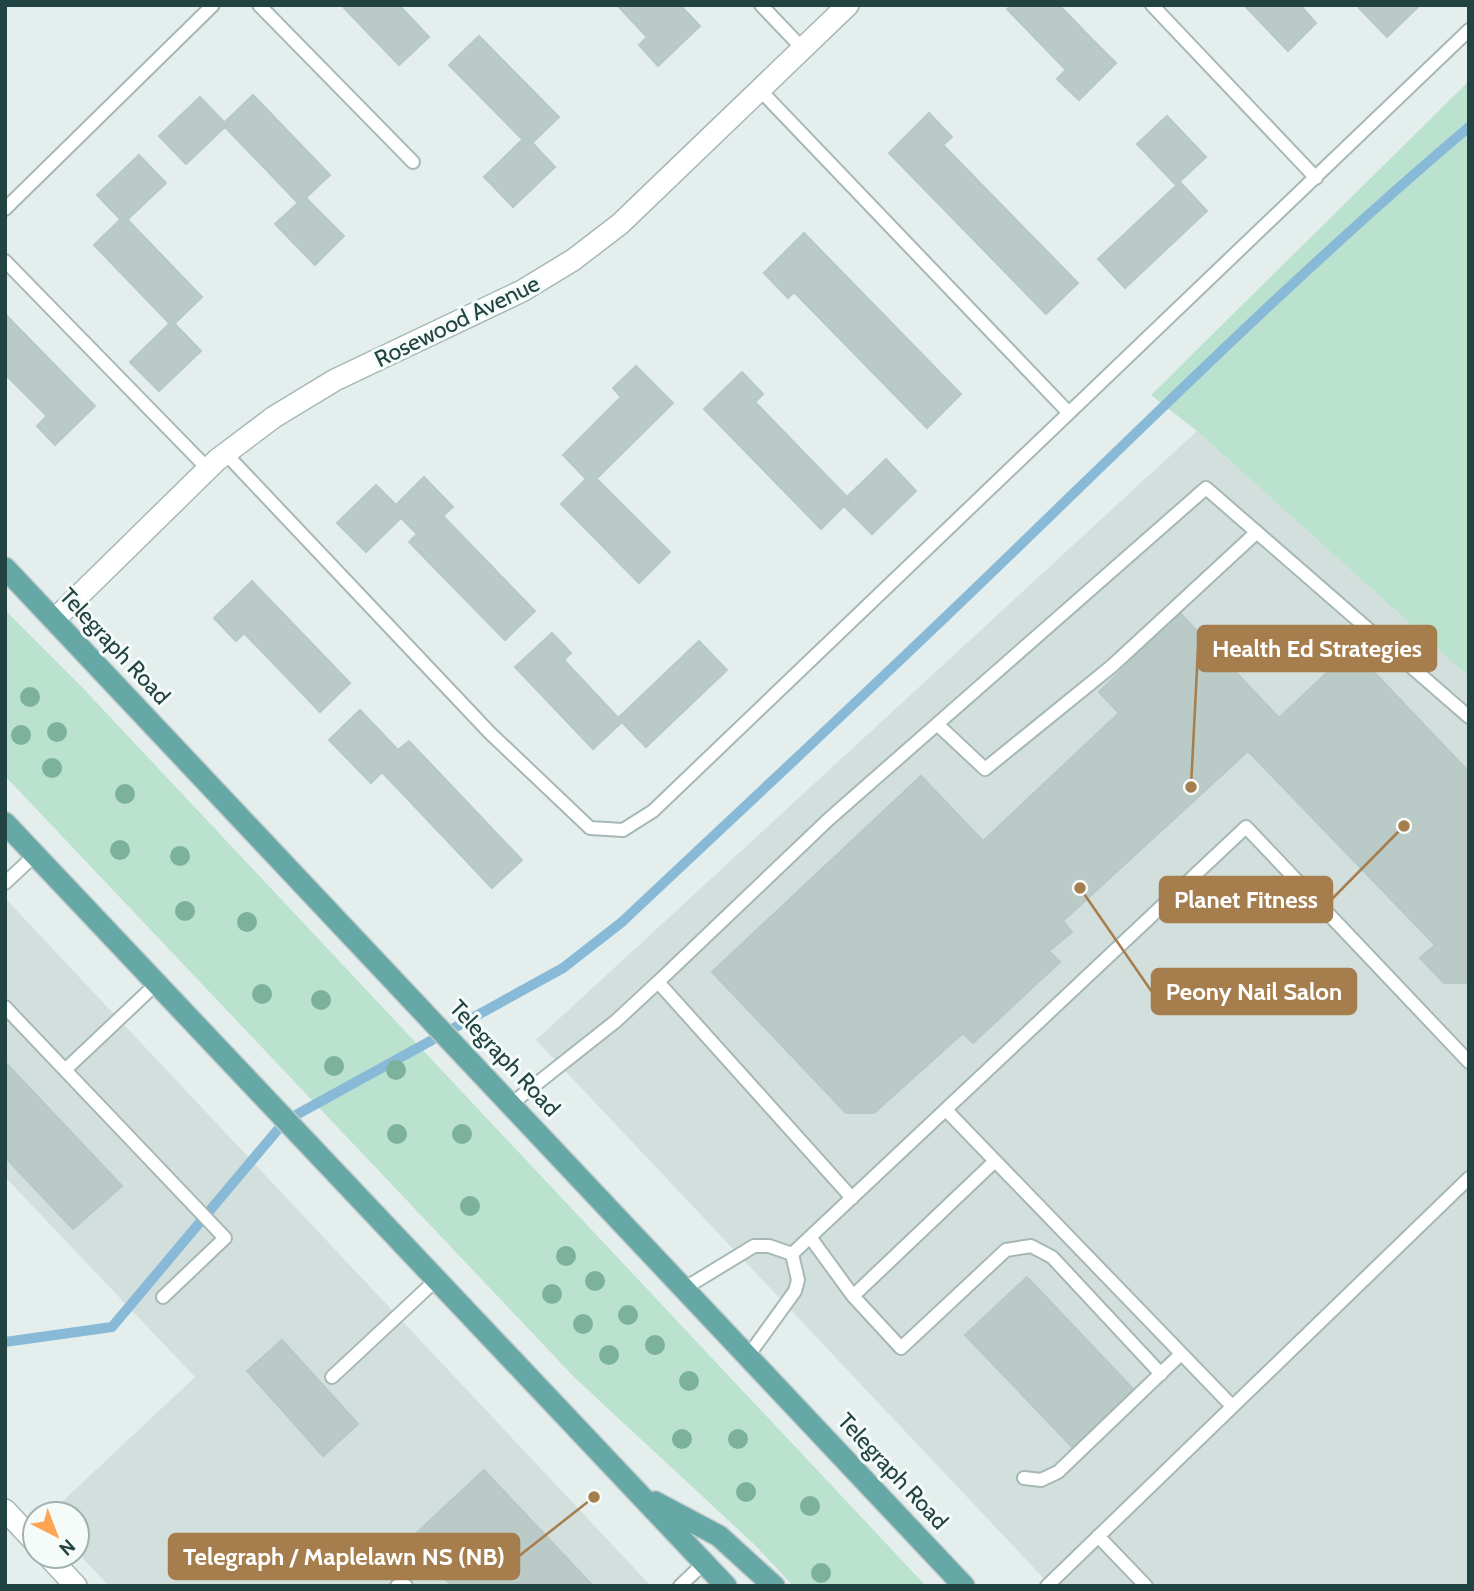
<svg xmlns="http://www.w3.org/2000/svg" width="1474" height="1591" viewBox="0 0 1474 1591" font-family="Cabin,sans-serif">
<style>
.built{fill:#d2dfdd}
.green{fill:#bbe2ce}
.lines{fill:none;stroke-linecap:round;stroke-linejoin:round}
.stream{stroke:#88bad8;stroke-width:10}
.building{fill:#b9cac7;stroke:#b6c9c6;stroke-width:2}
.service-casing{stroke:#a6b8b6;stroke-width:16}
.minor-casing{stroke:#a6b8b6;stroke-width:24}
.primary-casing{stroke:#c1caca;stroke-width:24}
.service{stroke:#fff;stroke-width:12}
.minor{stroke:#fff;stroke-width:21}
.primary{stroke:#65a8a6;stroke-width:21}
.tree{fill:#7cb19d}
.labels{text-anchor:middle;stroke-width:6;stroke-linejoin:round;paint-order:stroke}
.street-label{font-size:23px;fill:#214341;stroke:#f5fbf9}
.leader{fill:none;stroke:#a67d4c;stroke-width:2.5}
.callout-dot{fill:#a67d4c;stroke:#f5fbf9;stroke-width:2.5}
.callout{fill:#a67d4c;stroke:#a67d4c;stroke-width:2.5}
.callout-label{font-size:24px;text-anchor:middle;font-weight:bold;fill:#fff}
</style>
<rect width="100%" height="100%" fill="#e4efed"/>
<path class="built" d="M1197 431 1469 677V1586H1051L536 1040Z
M5 898 651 1586H109L77 1552V1514H49L195 1377 5 1177Z"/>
<path class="green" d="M1469 81V677L1197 431 1151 395Z
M5 610 80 685 926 1586H793L756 1546 575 1378 5 776Z"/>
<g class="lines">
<path class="stream" d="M5 1342 112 1327 285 1121 563 968 622 922C744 807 867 693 987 577 1145 425 1301 269 1469 127"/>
</g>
<path class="building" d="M346 5H399L429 37 399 65 344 8Z
M617 5H680L700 26 658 66 639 45 647 37Z
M1012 5H1059L1094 41 1066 70 1007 9Z
M1244 5H1300L1316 23 1288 51Z
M1362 5H1420L1387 37 1359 8Z
M479 36 559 117 532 143 526 136 522 139 449 65Z
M1094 41 1116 63 1079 100 1057 79Z
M253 95 330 175 299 204 225 127 227 125 225 122Z
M200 97 227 125 186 164 159 136Z
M929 113 952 137 943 145 1078 283 1046 314 889 153Z
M1167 116 1206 157 1176 185 1137 144Z
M526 136 555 167 513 207 484 177Z
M139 155 166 183 127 220 124 216 120 219 97 195Z
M1180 182 1207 211 1125 288 1098 259Z
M306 198 344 236 315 265 275 224 298 203 299 204Z
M124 216 202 297 172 326 94 245Z
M804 233 961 394 927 428 794 292 788 298 764 273Z
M5 314 95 406 55 445 37 426 47 416 5 374Z
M170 323 172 326 175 324 201 351 159 391 130 362Z
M636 366 673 403 591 484 563 455 621 397 613 388Z
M742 372 763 394 755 402 850 500 821 529 704 409Z
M886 459 916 491 872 534 844 506 850 500 847 497Z
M424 477 453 507 443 516 535 611 505 640 409 542 417 534 401 518 405 514 396 505Z
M586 479 591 484 597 479 670 552 639 583 561 504Z
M376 485 405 514 366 552 337 523Z
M252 581 350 683 320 712 244 633 236 641 214 618Z
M1180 613 1279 718 1352 649 1469 772V983H1444L1420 958 1435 945 1248 751 1063 921 1072 932 1049 951 1060 962 973 1043 963 1033 874 1113H846L712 972 921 776 983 841 1119 713 1099 692Z
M552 633 571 653 564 660 622 722 593 749 515 667Z
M699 641 727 670 646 747 618 718Z
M360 710 398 750 409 741 522 860 492 888 382 772 371 783 329 740Z
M5 1062 122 1186 73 1229 5 1157Z
M1027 1277 1136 1392 1075 1450 965 1335Z
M282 1340 358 1424 323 1456 247 1371Z
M484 1470 593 1586H452L409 1540Z"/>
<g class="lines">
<defs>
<path id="service" d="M259 5 413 162
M761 5 803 49
M1152 5 1316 178
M760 90 1069 413
M5 209 213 5
M5 261 208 469
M226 454 490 733 590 828 623 830 653 811 1469 30
M937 724 985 769 1112 666 1257 532
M5 883 35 855
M156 984 65 1070 225 1238 163 1297
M5 1007 65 1070
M511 1104 616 1021 658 982
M946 1110 1232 1406
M852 1198 658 982 829 819 1206 488 1469 717
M810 1237 853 1296 901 1348 1006 1250 1031 1246 1052 1257 1161 1374
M792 1254 1246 827 1469 1062
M685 1288 754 1246H769L792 1254 798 1280 795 1291 748 1356
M853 1296 995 1161
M332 1377 436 1280
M1024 1478 1041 1480 1058 1472 1181 1354
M1098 1536 1146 1586
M397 1586H406
M680 1586 704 1563
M1047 1586 1469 1178"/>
<path id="minor" d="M54 620 217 460 274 417 335 380 522 291 573 260 620 224 848 5
M5 1510 35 1542
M48 1556 76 1586"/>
<path id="primary" d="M5 568 964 1586
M5 823 726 1586
M655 1502 719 1536 774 1586"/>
</defs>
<use href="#service" class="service-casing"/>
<use href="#minor" class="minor-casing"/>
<use href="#primary" class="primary-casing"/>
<use href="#service" class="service"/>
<use href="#minor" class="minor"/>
<use href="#primary" class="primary"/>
</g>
<g class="tree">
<circle cx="30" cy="697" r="10"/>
<circle cx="57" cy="732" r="10"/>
<circle cx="21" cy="735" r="10"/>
<circle cx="52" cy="768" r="10"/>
<circle cx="125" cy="794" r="10"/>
<circle cx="120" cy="850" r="10"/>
<circle cx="180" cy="856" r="10"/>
<circle cx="185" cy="911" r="10"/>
<circle cx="247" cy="922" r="10"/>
<circle cx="262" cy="994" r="10"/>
<circle cx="321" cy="1000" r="10"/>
<circle cx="334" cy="1066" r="10"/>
<circle cx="396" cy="1070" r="10"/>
<circle cx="397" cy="1134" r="10"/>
<circle cx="462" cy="1134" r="10"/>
<circle cx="470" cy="1206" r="10"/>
<circle cx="566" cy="1256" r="10"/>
<circle cx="595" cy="1281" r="10"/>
<circle cx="552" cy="1294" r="10"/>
<circle cx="628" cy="1315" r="10"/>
<circle cx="583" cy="1324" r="10"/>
<circle cx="655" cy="1345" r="10"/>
<circle cx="609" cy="1355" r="10"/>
<circle cx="689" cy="1381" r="10"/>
<circle cx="682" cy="1439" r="10"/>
<circle cx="738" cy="1439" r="10"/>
<circle cx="746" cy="1492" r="10"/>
<circle cx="810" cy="1506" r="10"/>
<circle cx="821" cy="1573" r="10"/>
</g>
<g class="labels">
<g class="street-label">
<text transform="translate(457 321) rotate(-26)" y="8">Rosewood Avenue</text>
<text transform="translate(115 646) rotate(47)" y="8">Telegraph Road</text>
<text transform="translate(505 1058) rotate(47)" y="8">Telegraph Road</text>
<text transform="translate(893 1471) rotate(47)" y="8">Telegraph Road</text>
</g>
</g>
<path class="leader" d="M1191 787L1198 649M1404 826L1332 899M1080 888L1152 992M594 1497L519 1556"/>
<g class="callout-dot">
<circle cx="1191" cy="787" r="7"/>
<circle cx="1404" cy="826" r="7"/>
<circle cx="1080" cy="888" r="7"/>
<circle cx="594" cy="1497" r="7"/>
</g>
<g class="callout">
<rect x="1198" y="626" width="238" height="45" rx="7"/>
<rect x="1160" y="877" width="172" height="45" rx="7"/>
<rect x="1152" y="969" width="204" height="45" rx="7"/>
<rect x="169" y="1534" width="350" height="45" rx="7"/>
</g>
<g class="callout-label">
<text x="1317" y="657">Health Ed Strategies</text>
<text x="1246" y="908">Planet Fitness</text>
<text x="1254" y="1000">Peony Nail Salon</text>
<text x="344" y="1565">Telegraph / Maplelawn NS (NB)</text>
</g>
<rect width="1474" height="1591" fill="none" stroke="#214341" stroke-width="14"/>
<g transform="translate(56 1535) rotate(138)"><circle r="33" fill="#f5fbf9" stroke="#a0b1af" stroke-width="2"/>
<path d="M0-5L12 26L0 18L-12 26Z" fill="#fea453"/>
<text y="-10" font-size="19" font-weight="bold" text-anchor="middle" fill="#214341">N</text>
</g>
</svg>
